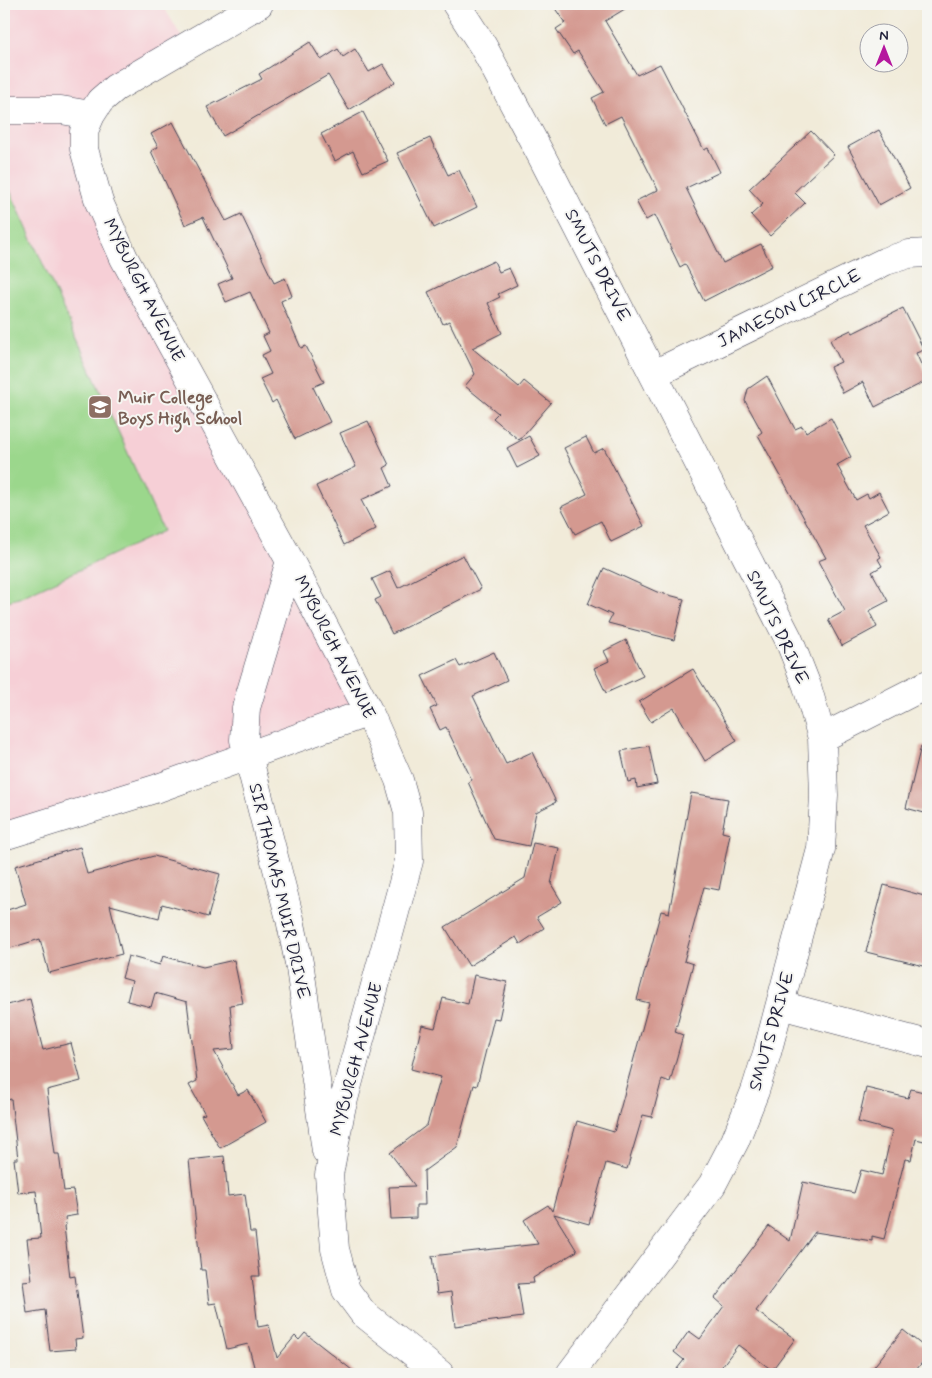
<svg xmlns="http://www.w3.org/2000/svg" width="932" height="1378" viewBox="0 0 932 1378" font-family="Mynerve,sans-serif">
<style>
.built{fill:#f6cfd6}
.green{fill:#9bd78c;stroke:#5e7c64}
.building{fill:#d49990}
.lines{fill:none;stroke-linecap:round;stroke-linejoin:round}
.minor-casing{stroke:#414053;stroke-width:29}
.minor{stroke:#fff;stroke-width:28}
.labels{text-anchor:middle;stroke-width:4;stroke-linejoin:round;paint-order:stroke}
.street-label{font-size:18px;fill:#22223b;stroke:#f6f6f2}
.education-label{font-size:18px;font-weight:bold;fill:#785e54;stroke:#f6f6f2;text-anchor:start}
</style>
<rect width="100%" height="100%" fill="#f6f6f2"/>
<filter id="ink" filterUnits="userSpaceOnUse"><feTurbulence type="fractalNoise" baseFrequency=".02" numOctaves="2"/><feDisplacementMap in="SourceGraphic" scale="10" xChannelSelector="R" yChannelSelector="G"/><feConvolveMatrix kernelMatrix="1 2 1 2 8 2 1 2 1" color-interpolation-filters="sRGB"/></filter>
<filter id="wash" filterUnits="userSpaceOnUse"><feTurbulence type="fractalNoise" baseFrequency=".0096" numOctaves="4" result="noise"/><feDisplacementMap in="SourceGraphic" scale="20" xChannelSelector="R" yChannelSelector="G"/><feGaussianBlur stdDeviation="1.12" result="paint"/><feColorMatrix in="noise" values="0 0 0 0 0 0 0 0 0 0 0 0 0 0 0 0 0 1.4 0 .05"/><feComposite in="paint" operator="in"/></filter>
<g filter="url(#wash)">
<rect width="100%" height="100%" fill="#f1ebd9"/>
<path class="built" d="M4 4H162L191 53 118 91 86 132 94 201 373 714 4 833Z"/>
<path class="green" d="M7 184 163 531 19 598 4 602V185Z"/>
<g id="blocks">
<path class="building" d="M552 4H633L605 21 637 75 660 64 704 150 708 148 720 172 686 188 723 263 761 244 772 266 704 301 685 264 680 267 655 215 646 220 636 201 658 190 621 116 605 124 592 98 604 92 578 51 573 54 556 29 565 23Z
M310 42 321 60 338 49 343 57 355 49 369 72 383 64 395 82 349 110 328 75 223 136 207 107 262 79 259 74Z
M363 112 388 161 363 172 353 151 335 161 321 134Z
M173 122 226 221 241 214 274 283 285 278 292 296 281 301 283 307 301 348 306 346 324 382 313 387 330 422 295 439 276 400 272 403 260 379 271 374 262 355 270 351 263 336 269 333 250 292 226 302 218 284 232 278 203 217 185 225 151 151 158 147 151 134Z
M879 130 910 188 879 205 848 147Z
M811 131 834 155 794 192 805 203 770 236 751 215 763 204 749 189Z
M430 138 448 175 459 170 477 207 434 228 397 153Z
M494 261 499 272 509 268 517 285 498 294 500 297 488 303 502 333 472 348 519 387 524 381 551 403 519 440 493 418 498 413 465 386 475 374 449 321 443 324 428 292Z
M903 308 924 350 916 353 928 380 875 407 863 382 843 393 830 367 841 362 830 340 851 330 853 333Z
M767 376 795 429 802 426 806 432 831 418 851 457 837 465 856 500 867 494 869 498 879 492 889 511 863 525 881 557 878 559 882 566 872 572 888 601 869 611 877 627 842 646 828 620 845 611 818 561 826 558 758 435 762 432 745 401 748 389Z
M368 421 389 465 384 468 392 486 361 500 376 529 344 545 316 486 356 467 340 433Z
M529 436 540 456 517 468 507 448Z
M586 437 594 453 604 448 644 526 611 542 601 521 575 534 561 507 587 494 564 448Z
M463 555 481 589 392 634 375 600 381 597 372 579 390 571 398 588Z
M604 568 657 592 684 599 674 640 608 623 612 615 588 604Z
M626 640 643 676 606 693 594 668 609 661 604 651Z
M494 652 507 680 473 696 506 764 532 752 556 802 536 812 529 846 494 839 468 782 472 780 446 727 440 730 430 709 437 706 422 676 456 660 460 667Z
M693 669 737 741 705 761 674 708 651 722 639 702Z
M649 746 657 784 637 788 636 780 628 782 621 751Z
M921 746 928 747V814L906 808Z
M691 793 728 799 722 832 730 834 719 890 704 887 684 961 693 964 675 1032 683 1035 670 1082 662 1079 652 1117 643 1115 627 1169 606 1163 589 1224 554 1214 577 1251 533 1278 534 1283 518 1284 523 1317 455 1326 451 1292 437 1294 432 1256 538 1244 524 1220 548 1205 552 1211 577 1121 614 1132 649 1003 637 1000 661 911 669 913Z
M533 843 559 848 551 884 562 902 537 917 544 928 520 944 516 937 469 966 445 927 525 878Z
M80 847 87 874 154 856 220 874 208 917 162 904 159 918 110 905 122 954 49 973 40 939 4 950V911L26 904 15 866Z
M884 885 928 897V967L866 952Z
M128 956 160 965 163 956 203 967 234 960 243 1003 230 1005 234 1049 214 1051 238 1095 248 1090 266 1122 220 1148 201 1115 205 1114 189 1085 197 1081 187 1002 155 993 151 1007 127 1001 132 981 122 978Z
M474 975 507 982 499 1019 494 1018 477 1086 474 1085 457 1147 424 1171 425 1205H416V1218L391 1219 389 1187 415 1186 390 1153 427 1125 441 1077 411 1069 422 1025 435 1028 443 998 468 1004Z
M30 999 43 1050 71 1043 81 1081 47 1090 55 1154H59L64 1191 73 1190 77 1215 65 1217 66 1225 64 1226 70 1277 75 1276 83 1338 75 1339 76 1349 50 1351 45 1310 27 1313 23 1281 32 1280 27 1239 41 1238 36 1191 18 1193 14 1159H18L11 1099 7 1100 4 1088V1006Z
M866 1088 908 1098 911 1089 928 1093V1142L916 1139 911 1160 905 1159 884 1239 872 1236V1241L815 1232 756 1311 795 1339 772 1370 738 1345 716 1374H673L684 1360 674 1352 689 1331 700 1339 724 1306 715 1298 769 1226 790 1241 803 1182 854 1193 861 1170 882 1175 892 1131 858 1122Z
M224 1156 228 1196 245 1194 250 1232H255L260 1276H252L258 1327 269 1325 277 1358 295 1336 299 1340 305 1333 357 1374H256L248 1344 227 1349 216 1303 209 1304 205 1270H201L189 1160Z
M903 1330 928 1350V1355L913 1374H868Z"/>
</g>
</g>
<g filter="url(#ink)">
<use href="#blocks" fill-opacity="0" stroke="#414053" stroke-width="1"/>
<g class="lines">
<defs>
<path id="minor" d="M259 4 115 88 100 101 91 115 84 131V149L99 202 124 258 290 561 369 712 399 780 408 812 409 861 341 1110 329 1175 335 1249 346 1290 363 1313 440 1374
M456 4 483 46 542 157 789 640 807 686 822 738 824 795 821 849 767 1053 755 1091 735 1141 712 1185 570 1374
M4 110H61L91 115
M654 374 886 261 909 254 928 253
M290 561 246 708 244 740 290 919 300 968 326 1151
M822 738 928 684
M4 836 158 788 369 712
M780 1005 928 1044"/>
</defs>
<use href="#minor" class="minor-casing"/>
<use href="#minor" class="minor"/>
</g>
</g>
<defs>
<symbol id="school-square" viewBox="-11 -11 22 22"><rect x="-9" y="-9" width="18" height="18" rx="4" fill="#8d6e63" stroke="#f6f6f2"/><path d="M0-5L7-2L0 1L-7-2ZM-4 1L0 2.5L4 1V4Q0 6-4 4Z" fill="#fff"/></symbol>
</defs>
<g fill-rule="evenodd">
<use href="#school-square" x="86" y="393" width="28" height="28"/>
</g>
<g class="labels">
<g class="street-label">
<text transform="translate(598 265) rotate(63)" y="6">SMUTS DRIVE</text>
<text transform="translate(144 290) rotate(63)" y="6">MYBURGH AVENUE</text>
<text transform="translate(789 308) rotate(-26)" y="6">JAMESON CIRCLE</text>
<text transform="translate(778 627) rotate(65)" y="6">SMUTS DRIVE</text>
<text transform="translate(335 647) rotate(63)" y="6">MYBURGH AVENUE</text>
<text transform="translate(280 891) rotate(77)" y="6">SIR THOMAS MUIR DRIVE</text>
<text transform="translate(771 1031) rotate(-74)" y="6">SMUTS DRIVE</text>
<text transform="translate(356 1059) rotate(-75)" y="6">MYBURGH AVENUE</text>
</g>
<g class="education-label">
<text x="118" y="403">Muir College<tspan x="118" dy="21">Boys High School</tspan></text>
</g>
</g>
<rect width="932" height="1378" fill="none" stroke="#f6f6f2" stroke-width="20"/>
<g transform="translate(884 48)"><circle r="24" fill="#f6f6f2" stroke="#a1a1a9"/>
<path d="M0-4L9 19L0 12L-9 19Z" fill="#b5179e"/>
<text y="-8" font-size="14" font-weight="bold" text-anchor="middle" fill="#22223b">N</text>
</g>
</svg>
